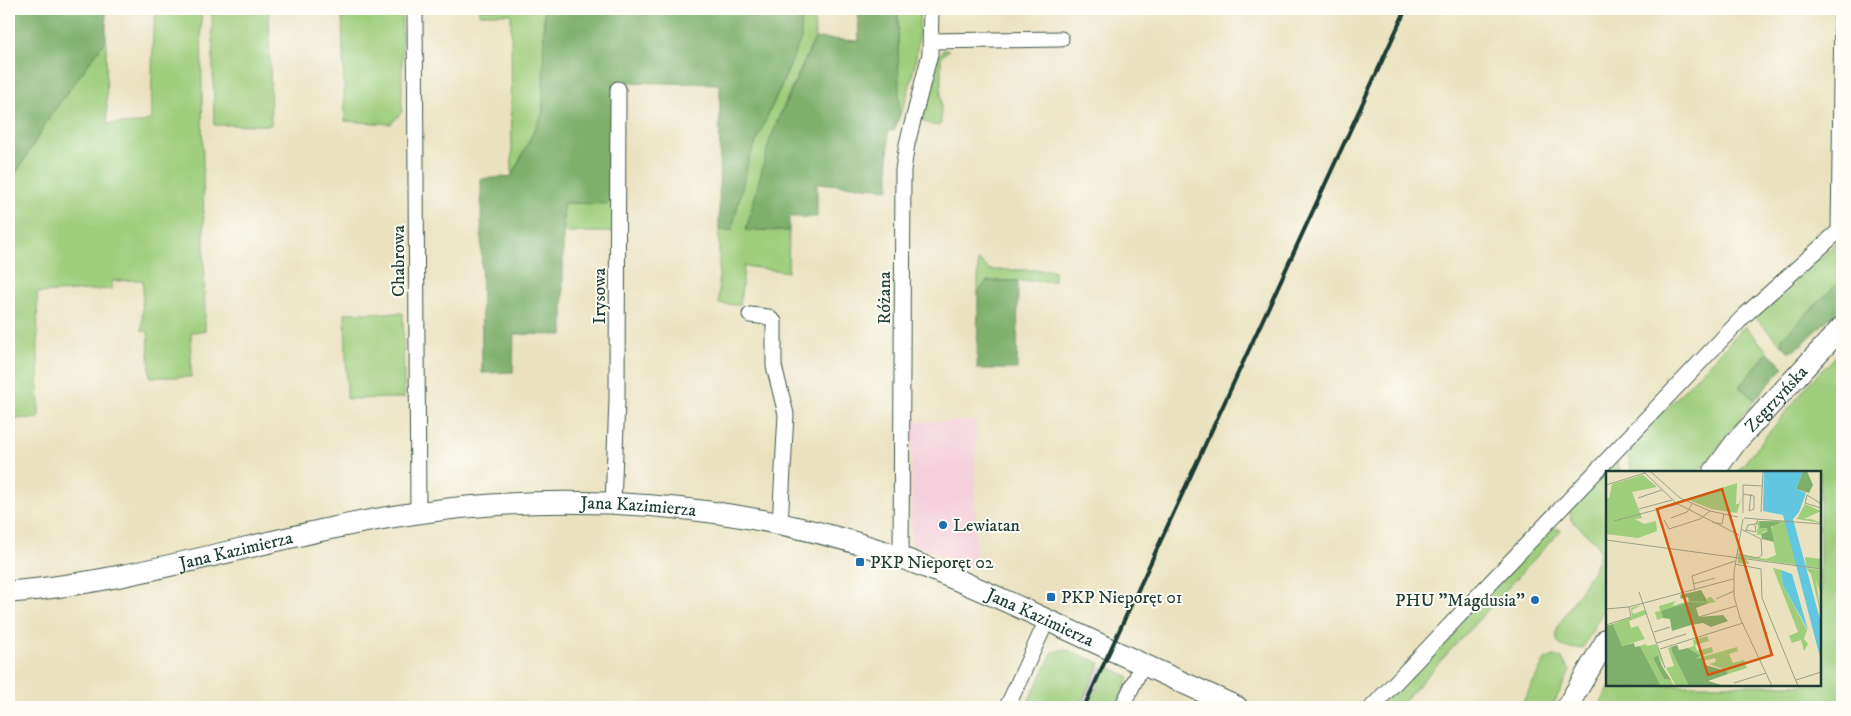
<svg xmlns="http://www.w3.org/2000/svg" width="1851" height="716" viewBox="0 0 1851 716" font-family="'IM FELL DW Pica',serif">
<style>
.built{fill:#f5cfdc}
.industrial{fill:#d1bdcc}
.green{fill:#9ecd7c;stroke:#5e8558}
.forest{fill:#7eb06c;stroke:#4e7650}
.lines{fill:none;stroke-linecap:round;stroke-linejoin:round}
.minor-casing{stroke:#3d5649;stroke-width:17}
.secondary-casing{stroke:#3d5649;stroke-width:23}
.minor{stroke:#fff;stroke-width:15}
.secondary{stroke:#fff;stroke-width:21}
.rail{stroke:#1f3d34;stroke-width:4}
.poi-dot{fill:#1f6fb2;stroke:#fdfcf7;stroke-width:2}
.labels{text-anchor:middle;stroke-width:4;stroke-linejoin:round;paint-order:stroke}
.street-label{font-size:18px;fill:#1f3d34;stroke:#fdfcf7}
.poi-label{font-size:18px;fill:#1f3d34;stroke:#fdfcf7;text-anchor:start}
.inset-road{fill:none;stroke:#99a087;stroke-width:1}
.view{fill:#d45610;fill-opacity:0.15;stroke:#d45610;stroke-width:2.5}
.inset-edge{fill:none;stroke:#1f3d34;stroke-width:2.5}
</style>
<rect width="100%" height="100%" fill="#fdfcf7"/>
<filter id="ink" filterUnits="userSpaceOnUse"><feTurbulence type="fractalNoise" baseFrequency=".02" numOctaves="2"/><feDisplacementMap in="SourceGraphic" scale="10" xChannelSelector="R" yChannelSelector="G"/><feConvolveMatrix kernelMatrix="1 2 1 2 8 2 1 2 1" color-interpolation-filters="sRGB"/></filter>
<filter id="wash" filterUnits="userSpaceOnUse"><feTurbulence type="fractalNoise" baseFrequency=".0096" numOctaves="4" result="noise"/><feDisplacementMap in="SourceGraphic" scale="20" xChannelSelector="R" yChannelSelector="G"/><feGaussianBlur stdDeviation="1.12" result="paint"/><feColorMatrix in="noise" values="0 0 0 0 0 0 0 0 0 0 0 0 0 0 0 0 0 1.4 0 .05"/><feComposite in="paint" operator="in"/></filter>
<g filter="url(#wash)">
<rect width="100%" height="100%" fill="#eae2bf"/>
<path class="built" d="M976 421 975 568 911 543 912 422Z"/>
<path class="industrial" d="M1099 666 1105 669 1088 707H1079Z"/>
<path class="green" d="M157 9H201L205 331 191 332V377H150L148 331H142L143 280 112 281V289L37 293 39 418 9 419V178L18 170 51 115 106 40 107 124 141 123 151 119 153 32Z
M212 9H269L271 125H214Z
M342 9H402V112L391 124 345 121Z
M479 9H544L543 112 512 176 511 14H479Z
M802 9H814L815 38 778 118 746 230 789 231 788 272 744 266 740 305 719 304V230H732C737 206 741 182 749 159 766 110 802 62 802 9Z
M898 9H920C919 50 914 79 899 118Z
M944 49 949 50 941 57V124L938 126 929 124 921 119 920 111 936 59Z
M613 201V232H564L563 203C580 203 597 204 613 201Z
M1842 238V279L1783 338 1782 345 1754 317Z
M978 260 990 270H1054V281H987L978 293Z
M345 313H403L404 398 347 399Z
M1745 326 1768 352 1739 387 1755 400 1698 472H1632L1628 455 1633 444Z
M1842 350V707H1599L1610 685H1820V472H1737L1812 380Z
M1614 462 1618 463 1620 472H1607V603L1583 648C1564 650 1552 647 1558 626L1596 565 1600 552 1597 543 1571 520 1570 511 1574 504Z
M1555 528 1561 530 1401 704 1402 707H1379L1548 530Z
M1065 649 1100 663 1079 707H1032L1028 702 1053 652Z
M1554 656 1562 659 1570 671 1552 707H1520L1545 660Z
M1107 666 1129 677 1117 707H1088Z"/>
<path class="forest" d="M9 9H106V40L51 115 18 170 9 178Z
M544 9H802L801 39 749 159 732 230H719L720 84 614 82 613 201 607 204 563 203V335L514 334 513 372 482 373 481 179 512 176 543 112Z
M858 9H898L899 118 894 131H888L889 189 817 183V217H789V231L746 230 770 139 815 38 859 41Z
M1842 279V306L1796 350 1788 351 1782 345V338Z
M987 281H1018L1017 369H977L978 293Z
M1768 352 1784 367 1755 400 1739 387Z"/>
</g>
<g filter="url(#ink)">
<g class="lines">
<defs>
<path id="minor" d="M415 9 418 512
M932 41 1061 39
M1839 231 1842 13
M750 315 768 317 774 322V366L786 414 780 525
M613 504 617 400 618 89
M901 558 903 170 907 144 930 54 931 9
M1007 707 1047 620
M1122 707 1143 664
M1372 707 1744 316 1842 228"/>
<g id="secondary">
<path id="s1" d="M1714 472 1736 442 1842 327"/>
<path id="s2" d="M9 592C147 581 280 532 417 513 568 491 734 503 879 550 928 566 975 587 1021 608 1093 641 1165 675 1237 707"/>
<path d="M1567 707 1607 639"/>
</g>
</defs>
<use href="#minor" class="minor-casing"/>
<use href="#secondary" class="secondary-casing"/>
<use href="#minor" class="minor"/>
<use href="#secondary" class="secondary"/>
<path class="rail" d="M1084 707 1406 9"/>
</g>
</g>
<g class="poi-dot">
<circle cx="943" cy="525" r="5"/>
<rect x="855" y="557" width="10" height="10" rx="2.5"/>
<rect x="1046" y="592" width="10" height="10" rx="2.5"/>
<circle cx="1535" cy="600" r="5"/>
</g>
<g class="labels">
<g class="street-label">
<text transform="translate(398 261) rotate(-90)" y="6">Chabrowa</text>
<text transform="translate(599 296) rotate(-90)" y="6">Irysowa</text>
<text transform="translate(884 298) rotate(-90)" y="6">Różana</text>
<text dy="6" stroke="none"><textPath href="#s1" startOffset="96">Zegrzyńska</textPath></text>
<text dy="6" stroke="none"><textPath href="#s2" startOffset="638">Jana Kazimierza</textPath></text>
<text dy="6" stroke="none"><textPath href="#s2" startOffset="231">Jana Kazimierza</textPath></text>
<text dy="6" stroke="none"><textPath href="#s2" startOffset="1058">Jana Kazimierza</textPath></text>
</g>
<g class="poi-label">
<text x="953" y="531">Lewiatan</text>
<text x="870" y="568">PKP Nieporęt 02</text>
<text x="1061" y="603">PKP Nieporęt 01</text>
<text x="1525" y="606" text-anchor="end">PHU "Magdusia"</text>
</g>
</g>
<g transform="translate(1606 471)">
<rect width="215" height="215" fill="#eae2bf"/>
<path d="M37 4 51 16 26 21 36 47 29 48 38 53 50 50 51 60 32 67 0 63V26L3 27 6 13ZM131 12 130 33H133L136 26 131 42 105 38 81 28ZM199 33 215 40 198 48H204L214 51 215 52 191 48ZM153 50 155 57 161 56 162 60 157 61 156 69 155 64 146 63H151L152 54 149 53 153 50H179L191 94 139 87 144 93 132 92V84L160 88 170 84 165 59 168 53ZM199 86 215 88V98L200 96ZM167 97 175 99 177 114 201 159 198 168 202 173 198 180 195 169 186 172 183 165 192 161ZM200 97 215 99V124L210 109 215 144 205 103ZM105 126 110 131 55 140 57 147 51 149 49 141 54 140 53 135 70 130 66 135 83 130H102L101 127ZM36 134 26 139 27 143 39 139 41 143 23 150 25 157 32 155 39 168 16 175 7 153 26 146 25 137ZM101 165 103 170 89 174 91 180 106 176 107 181 95 185 82 177 88 175 87 169ZM40 173 41 175 50 173 58 195 52 184 47 187 58 208 65 209 68 215H55L34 175ZM65 176 66 181 83 215H70L60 197 68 195 62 177ZM131 176 132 180 123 183 127 192 138 189 141 197 122 203 117 198 103 193 110 191 109 187 97 190 96 186Z" fill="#9ecd7c"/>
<path d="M197 0H201L207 14 203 22 190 18ZM153 50 175 51 165 56 168 71 156 68V63L162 60 161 57H154ZM95 119 102 131 83 130 82 126 75 128 74 124ZM84 131 103 132 90 137 93 146 117 144 122 150 105 156 97 152 85 154 66 160 64 148 57 147 55 140ZM7 153 16 175 28 172 29 176 34 175 55 215H0V155ZM71 174 73 179 82 177 95 185 90 188 96 186 99 194 120 200 122 203 102 210 119 215H83L66 181 65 176ZM52 184 56 195 65 209 58 208 47 187Z" fill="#7eb06c"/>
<path d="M158 0H197L190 18 200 22 193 41 187 48 215 152V190L177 44 157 40ZM175 99 186 103 202 159 177 114Z" fill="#61c6df"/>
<path class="inset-road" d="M37 0 70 32 133 64M44 0 74 27 104 40 132 46M0 14 39 2M137 14 157 15M137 23 148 25V38M145 23 143 40 148 38M32 27 56 19M214 32 201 24 199 32 215 37M33 38 66 29M155 41 157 0M137 42V14M65 47 81 41 86 33M138 47 215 53M137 48 128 101V125L134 147 166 215M58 49 63 58 94 48 104 40M8 50 72 33M106 51 116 53 118 43M140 59 150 61 149 54M139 61 142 54 150 53 152 48M0 69 215 98M131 83 152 87 156 84 155 68 135 58M129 93 155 98 156 127 192 215M87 113 109 107M89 119 86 105 129 90M33 121 59 197M110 128 128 120M0 138 23 136 127 108M93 146 130 135M0 154 25 146 23 136M48 161 64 156M51 172 80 163M54 178 137 152M190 209 215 201M128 212 160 202"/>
<path class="view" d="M116 18 166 184 102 204 51 38Z"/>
<rect width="215" height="215" class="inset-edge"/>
</g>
<rect width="1851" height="716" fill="none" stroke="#fdfcf7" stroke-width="30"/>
</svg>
